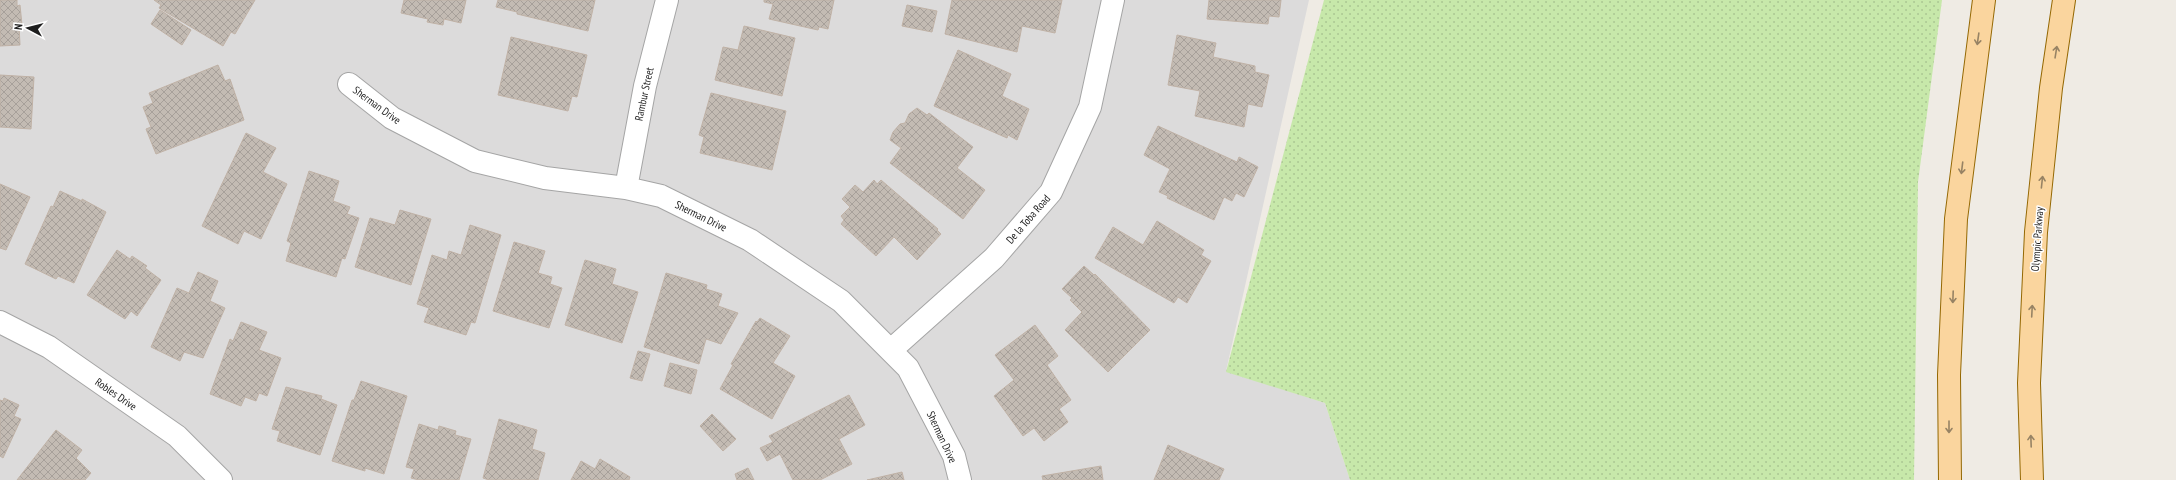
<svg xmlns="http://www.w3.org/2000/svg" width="2176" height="480" viewBox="0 0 2176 480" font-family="'PT Sans Narrow',sans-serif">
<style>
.residential{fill:#dcdbdb}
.grass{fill:url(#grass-dots)}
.building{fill:url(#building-cross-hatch);stroke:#c0b2a6}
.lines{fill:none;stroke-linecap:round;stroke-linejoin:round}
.minor-casing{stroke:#a5a5a5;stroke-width:24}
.major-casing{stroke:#946803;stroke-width:24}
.minor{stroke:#fff;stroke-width:22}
.major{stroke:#fad59e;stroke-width:22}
.oneway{stroke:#978364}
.labels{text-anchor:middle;stroke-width:3;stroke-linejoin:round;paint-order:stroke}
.street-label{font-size:11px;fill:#1e1e1e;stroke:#fff}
</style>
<defs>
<pattern id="grass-dots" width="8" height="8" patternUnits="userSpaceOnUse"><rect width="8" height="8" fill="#c7e8aa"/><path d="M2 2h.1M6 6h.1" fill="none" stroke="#aac792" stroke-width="1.8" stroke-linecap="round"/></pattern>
<pattern id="building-cross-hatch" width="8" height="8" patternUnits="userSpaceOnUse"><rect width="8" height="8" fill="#c3bbb3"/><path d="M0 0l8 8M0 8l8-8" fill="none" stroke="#a7a09a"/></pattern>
</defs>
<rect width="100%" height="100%" fill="#efebe4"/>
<path class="residential" d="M0 0H1309L1226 371 1325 403 1350 480H0Z"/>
<path class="grass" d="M1324 0H1942L1918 182 1914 480H1350L1325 403 1226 372Z"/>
<path class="building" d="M0 0H17V6L20 5 22 25H19L20 45 0 46Z
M154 0H255L235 34 231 32 223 46 159 8 161 5Z
M404 0H466L461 23 444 19 443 25 427 22 428 19 401 13Z
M498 0H595L588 31 517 14V12L496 7Z
M764 0H834L828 29 819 27 818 30 769 19 773 4 764 2Z
M952 0H1062L1055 33 1022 26 1017 52 945 34Z
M1209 0H1281L1279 17 1269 16 1268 24 1207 19Z
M907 5 937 11 932 32 902 26Z
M160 10 191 30 182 45 151 24Z
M744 26 795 38 782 96 715 80 723 47 738 50Z
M1177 35 1216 43 1213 57 1255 66V72L1269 75 1262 107 1248 104 1244 127 1195 116 1200 91 1168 85Z
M511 37 587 55 577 97 572 96 568 111 498 95Z
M958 50 1011 74 1002 96 1029 109 1017 140 1008 135 1007 138 934 106Z
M218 65 225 81 230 79 244 120 156 154 146 129 151 127 143 107 153 103 149 93Z
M0 75 34 77 31 129 0 127Z
M711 93 786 111 772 170 700 153 704 137 699 135Z
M917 108 927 115 929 113 973 147 957 168 985 190 963 219 890 163 901 148 890 140 893 132 900 124 905 123 909 114Z
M1158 126 1237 162 1239 157 1258 167 1244 197 1236 193 1232 201 1224 197 1214 220 1167 198 1168 196 1159 192 1170 169 1144 155Z
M246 133 276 148 263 172 287 184 261 239 244 231 238 244 202 226Z
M309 171 339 181 333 201 350 207 347 214 359 218 345 259 342 258 336 277 286 261 291 243 287 241Z
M874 180 877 184 881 180 938 229 937 230 941 234 917 260 894 237 876 256 841 224 844 220 841 216 850 207 842 199 855 185 863 192Z
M0 184 30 197 6 250 0 248Z
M60 191 82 201V199L106 212 74 283 58 276 56 279 25 264 51 206 53 207Z
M400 210 431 219 411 285 355 267 370 218 395 225Z
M1157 221 1204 250 1201 255 1211 261 1187 303 1178 297 1174 303 1095 258 1113 227 1143 245Z
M470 225 501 235 475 323 471 322 466 335 424 322 429 308 417 304 432 255 447 260 449 251 461 255Z
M514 242 545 251 538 273 552 277 550 284 562 288 549 328 493 311Z
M117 250 130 259 132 256 147 266 145 268 161 280 137 316 131 311 125 319 87 295Z
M585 260 616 269 612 284 638 292 622 343 565 325Z
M1084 266 1094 275 1095 274 1150 330 1108 372 1065 330 1082 312 1070 300 1072 298 1062 289Z
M198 272 218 281 210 301 225 308 203 358 184 352 180 361 151 347 177 288 189 293Z
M666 273 707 285 706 289 722 294 718 306 738 313 721 344 706 339 699 364 644 347Z
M760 318 790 336 773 363 795 376 772 419 720 389 733 365 731 364 756 321 757 322Z
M241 322 267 332 259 350 281 358 267 396 259 393 256 401 245 397 241 406 210 394 230 339 233 341Z
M1035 325 1058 356 1047 365 1071 400 1059 409 1068 422 1044 441 1034 428 1023 436 994 396 1014 380 995 355Z
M638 351 650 354 642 381 630 378Z
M670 363 697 370 691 394 664 386Z
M361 381 407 396 384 474 365 468V471L332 461 352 400H354Z
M286 387 322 396 321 399 337 405 320 455 277 441 280 431 272 429Z
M849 395 865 425 839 439 852 464 820 480H793L780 454 767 461 760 448 773 442 769 436Z
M4 398 19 405 14 416 21 419 3 458 0 456V400L3 401Z
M712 414 736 439 723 451 700 426Z
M499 419 537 430 532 449 545 453 538 480H489L483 478Z
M419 424 438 430 439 426 456 431 455 435 471 439 459 480H419L411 478 414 469 406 467Z
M56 430 82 450 76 458 91 473 85 480H17Z
M1168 445 1224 469 1219 480H1154Z
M600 459 630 477 629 480H571L581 461 595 469Z
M1101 466 1103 480H1043L1042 476Z
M748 468 754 480H737L735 474Z
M902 472 904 480H867Z"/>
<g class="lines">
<defs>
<path id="minor" d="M349 84 392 118 475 161 545 178 626 188 661 196 750 240 841 301 908 368 954 456 960 480
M626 188 645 86 667 0
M0 322 49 347 177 436 221 480
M891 350 994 258 1051 192 1090 107 1113 0"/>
<path id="major" d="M1950 480 1949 375 1956 219 1984 0
M2032 480 2029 383 2036 232 2051 88 2064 0"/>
</defs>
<use href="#minor" class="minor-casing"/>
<use href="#major" class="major-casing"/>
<use href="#minor" class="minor"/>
<use href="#major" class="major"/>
</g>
<defs><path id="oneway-shaft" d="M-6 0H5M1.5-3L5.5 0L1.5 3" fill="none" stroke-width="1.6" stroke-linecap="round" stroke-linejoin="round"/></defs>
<g class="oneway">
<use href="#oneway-shaft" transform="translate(1978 39) rotate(98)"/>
<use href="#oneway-shaft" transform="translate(2056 52) rotate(-81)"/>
<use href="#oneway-shaft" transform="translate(1962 168) rotate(97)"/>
<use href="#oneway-shaft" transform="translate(2042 182) rotate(-84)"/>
<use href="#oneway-shaft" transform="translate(1953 297) rotate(92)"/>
<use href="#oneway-shaft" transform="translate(2032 311) rotate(-87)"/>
<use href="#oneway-shaft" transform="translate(1949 427) rotate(90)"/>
<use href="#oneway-shaft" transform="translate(2031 441) rotate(-92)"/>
</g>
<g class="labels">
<g class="street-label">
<text transform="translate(644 94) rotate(-78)" y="4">Rambur Street</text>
<text transform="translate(377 105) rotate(36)" y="4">Sherman Drive</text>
<text transform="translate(701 216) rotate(26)" y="4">Sherman Drive</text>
<text transform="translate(1028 219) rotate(-49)" y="4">De la Toba Road</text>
<text transform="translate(2037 239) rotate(-86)" y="4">Olympic Parkway</text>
<text transform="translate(116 394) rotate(35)" y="4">Robles Drive</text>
<text transform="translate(942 437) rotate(65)" y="4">Sherman Drive</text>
</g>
</g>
<g transform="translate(28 28) rotate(277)" stroke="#ffffff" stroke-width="3" paint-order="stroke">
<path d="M0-3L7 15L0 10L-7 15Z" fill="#1e1e1e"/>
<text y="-6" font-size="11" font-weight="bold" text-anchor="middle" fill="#1e1e1e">N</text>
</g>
</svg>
